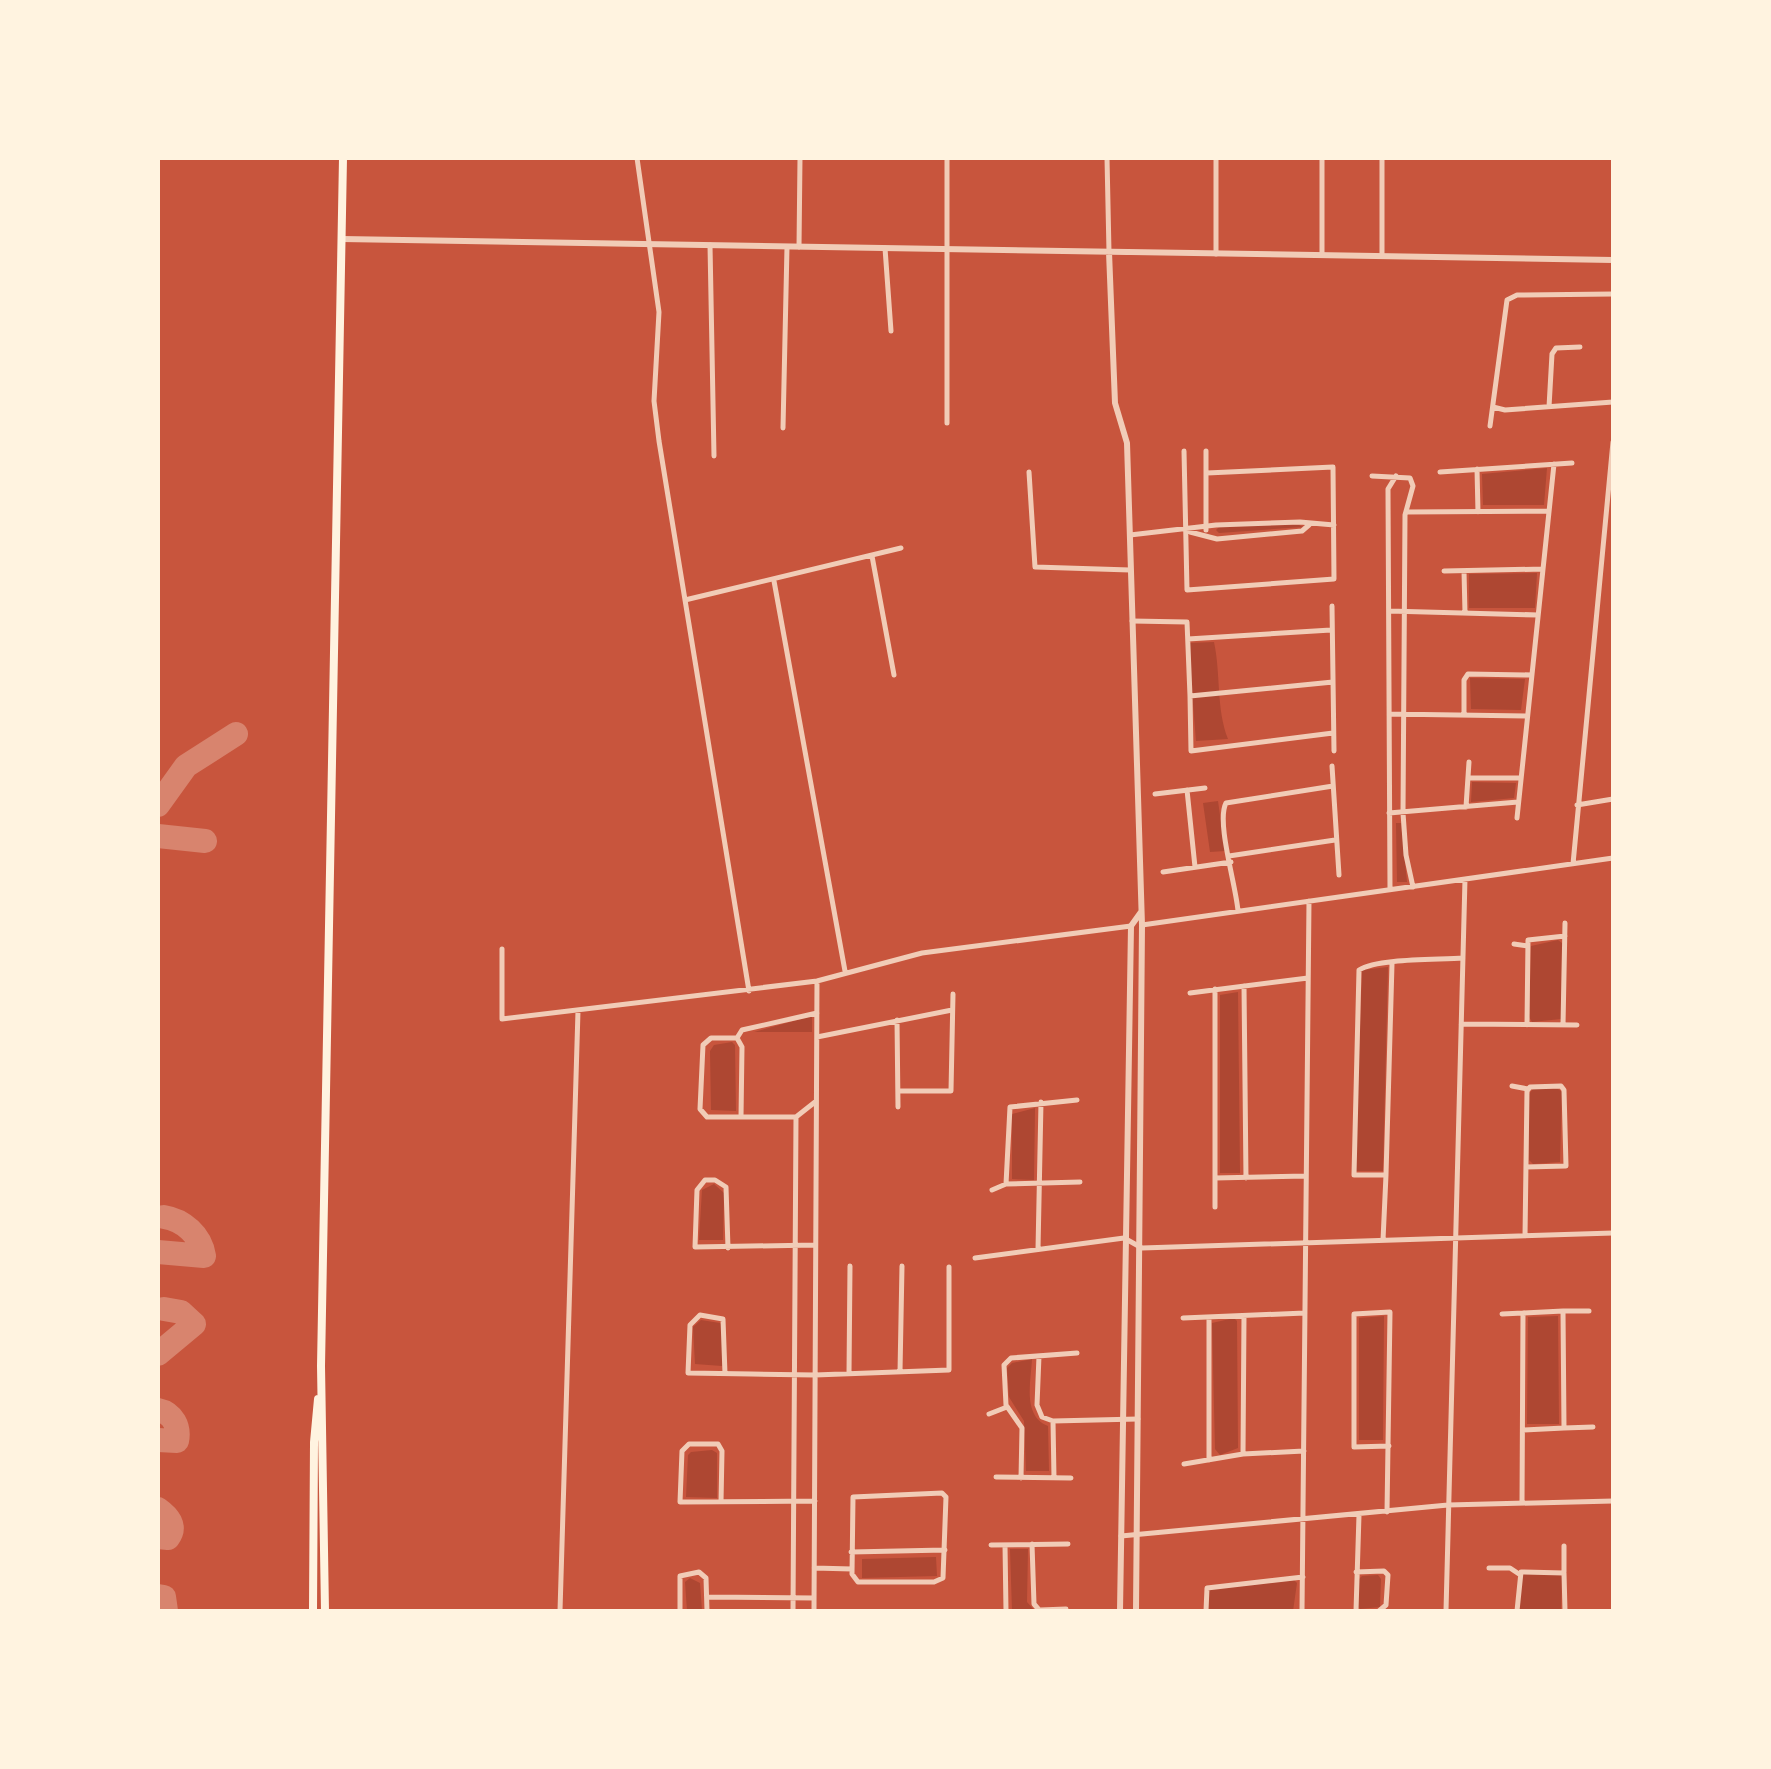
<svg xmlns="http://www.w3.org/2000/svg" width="1771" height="1769" viewBox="0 0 1771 1769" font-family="'Work Sans',sans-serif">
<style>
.green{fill:#ae4732}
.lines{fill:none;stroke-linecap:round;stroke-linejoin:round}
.taxiway{stroke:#d8846e;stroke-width:24}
.minor{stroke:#f1ccb7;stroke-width:5}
.tertiary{stroke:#f1ccb7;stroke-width:6}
.primary{stroke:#fff3e0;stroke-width:8}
</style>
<rect width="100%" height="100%" fill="#c8553d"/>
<path class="green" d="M1547 468 1544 505H1483L1482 474Z
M1299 525 1303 527 1219 533 1216 530 1220 526Z
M1537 573 1535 608H1469V574Z
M1214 642C1221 675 1216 708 1228 739L1196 741 1188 643Z
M1470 678 1525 679 1521 710 1471 709Z
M1472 782 1516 783 1514 798 1471 802Z
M1218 801 1225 851 1210 852 1203 803Z
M1396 823H1401L1407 882H1397Z
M1558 940 1562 943 1561 1019 1532 1022 1529 1017 1531 946Z
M1388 967 1383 1171H1355L1362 970Z
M1238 992 1240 1173H1220V995Z
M812 1016V1032H754Z
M732 1042 735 1045 736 1111 711 1110 710 1051 714 1045Z
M1533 1089H1558L1562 1092 1560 1162 1533 1164 1529 1160V1094Z
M1035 1108 1034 1180 1012 1179V1114Z
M714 1184 724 1193 723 1240H699L702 1190Z
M1384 1316 1383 1440H1359V1318Z
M1558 1316 1559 1424H1527L1528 1317Z
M1234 1318 1237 1321 1238 1448 1220 1455 1215 1449 1212 1323Z
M701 1320 720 1323 722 1326V1366L695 1364 693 1327Z
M1032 1359C1031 1381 1022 1416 1048 1426L1049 1471H1026L1024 1421 1009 1397 1007 1368 1012 1363Z
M712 1450 717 1453V1498L686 1497 688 1455 691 1452Z
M1010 1549H1028L1027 1602 1035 1611H1012Z
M936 1557 937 1576 862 1578V1559Z
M1524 1572 1559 1573 1562 1577 1561 1611H1519L1520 1576Z
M1378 1575 1381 1579 1380 1607 1360 1609 1356 1605 1357 1581 1362 1576Z
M690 1578 700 1583 702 1611H687L685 1582Z
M1294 1580 1297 1583 1293 1611H1208V1590L1212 1589Z"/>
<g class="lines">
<path class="taxiway" d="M158 805 186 766 236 734
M158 836 205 841
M158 1252 204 1256C201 1235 183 1220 164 1217
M158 1354 194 1324 181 1312 164 1309
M158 1410C173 1413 180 1427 177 1441L158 1440
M158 1509C168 1516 177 1526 168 1538L158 1537
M158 1596 164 1597 166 1611"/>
<path class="minor" d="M637 158 659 312 654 401 659 441 749 991
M1107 158 1109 252
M1216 158V254
M1382 158V256
M710 245 714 456
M799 247 800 158
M885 248 891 331
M1322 255V158
M1493 407 1505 410 1613 402
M1549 407 1552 354 1556 348 1580 347
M947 423V158
M1490 426 1507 300 1517 295 1613 294
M783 428 787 247
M1184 451 1187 590 1334 579 1333 467 1207 473
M1206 451V530
M1477 469 1478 512
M1029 472 1035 567 1130 570
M1440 472 1572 463
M1372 476 1410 478 1413 486 1405 515 1403 813 1406 855 1413 887
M1406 512 1549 511
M1190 532 1217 539 1302 531 1309 525
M1130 535 1216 525 1300 522 1334 525
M872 556 894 675
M1444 571 1543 569
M1464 571 1465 613
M774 581 845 971
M685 600 901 548
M1332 606 1334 751
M1389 611 1538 615
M1132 621 1187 622 1190 696 1333 682
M1188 639 1331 630
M1190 696 1191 751 1333 733
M1389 714 1527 716
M1464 715V680L1468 674 1532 675
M1332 766 1339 875
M1468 778H1521
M1187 790 1195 867
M1155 794 1205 788
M1577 805 1613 799
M1466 807 1469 762
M1389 813 1518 802
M1517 818 1554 464
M1229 856 1335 840
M1573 864 1613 442
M1163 872 1231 862
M1390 890 1388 489 1396 476
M1238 911C1236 885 1216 822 1226 803L1333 786
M1142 925 1613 858
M1514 944 1528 946
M502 949V1019L817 981 922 953 1131 926
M1392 964 1386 1175H1354L1359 970C1378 958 1438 960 1463 958
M1244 986 1246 1178
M1190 993 1308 978
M897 1020 898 1107
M1461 1024 1577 1025
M1527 1025 1528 940 1565 936
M1563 1025 1565 923
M817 1037 952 1010
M737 1038 742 1030 817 1013
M1512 1086 1528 1089
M898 1091H951L953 994
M741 1117 742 1047 737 1038H711L703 1045 700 1109 707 1117H796
M796 1117 815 1102
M1215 1178 1306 1176
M1006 1184 1010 1107 1077 1100
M992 1190 1006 1184 1080 1182
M1215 1207V989
M1525 1236 1527 1091 1530 1087 1561 1086 1564 1090 1566 1166 1526 1167
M1383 1240 1386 1175
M728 1248 726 1187 715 1180H705L697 1190 695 1247 815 1245
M1038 1249 1041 1102
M975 1258 1124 1238 1142 1248 1613 1233
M1563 1311H1589
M1502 1314 1523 1313
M1209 1317V1460
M1183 1318 1305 1313
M1039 1356 1037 1405 1042 1417 1053 1421 1138 1419
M900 1372 902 1266
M725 1374 723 1319 700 1315 690 1325 688 1373C730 1374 773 1374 815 1375L949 1370V1267
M849 1374 850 1266
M989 1414 1007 1407
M1053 1421 1054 1478
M1564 1428 1593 1427
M1243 1454 1244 1316
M1184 1464 1243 1454 1304 1451
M996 1477 1071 1478
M1021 1478 1022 1428 1006 1405 1004 1365 1011 1358 1077 1353
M942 1493 946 1497 943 1578 934 1582H858L852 1574 853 1497Z
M721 1502 722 1451 718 1444H689L682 1451 680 1502 815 1501
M1522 1503 1523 1313 1563 1311 1564 1428 1523 1430
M1387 1512 1390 1312 1354 1314V1447L1389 1446
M1121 1536 1448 1505 1613 1501
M1032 1544 1034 1604 1040 1611
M991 1545 1068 1544
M1005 1545 1006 1611
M851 1552 945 1550
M814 1568 852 1569
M1489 1568H1510L1519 1574
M1356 1572 1384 1571 1388 1575 1386 1605 1379 1611
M1564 1572V1546
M707 1597 814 1598
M1040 1610 1066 1609
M560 1611 578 1011
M680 1611V1576L699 1572 706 1578 707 1611
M793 1611 796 1117
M814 1611 817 981
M1206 1611 1207 1588 1303 1577
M1302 1611 1309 901
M1356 1611 1359 1515
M1446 1611 1465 879
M1517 1611 1521 1572 1564 1573 1565 1611"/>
<path class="tertiary" d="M342 239 1613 260
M1109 252 1115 403 1127 443 1142 925 1136 1611
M1120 1611 1131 926 1141 912"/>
<path class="primary" d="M313 1611 314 1442 318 1399
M325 1611 321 1366 343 158"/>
</g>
<rect width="1771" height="1769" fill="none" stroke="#fff3e0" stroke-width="320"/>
</svg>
